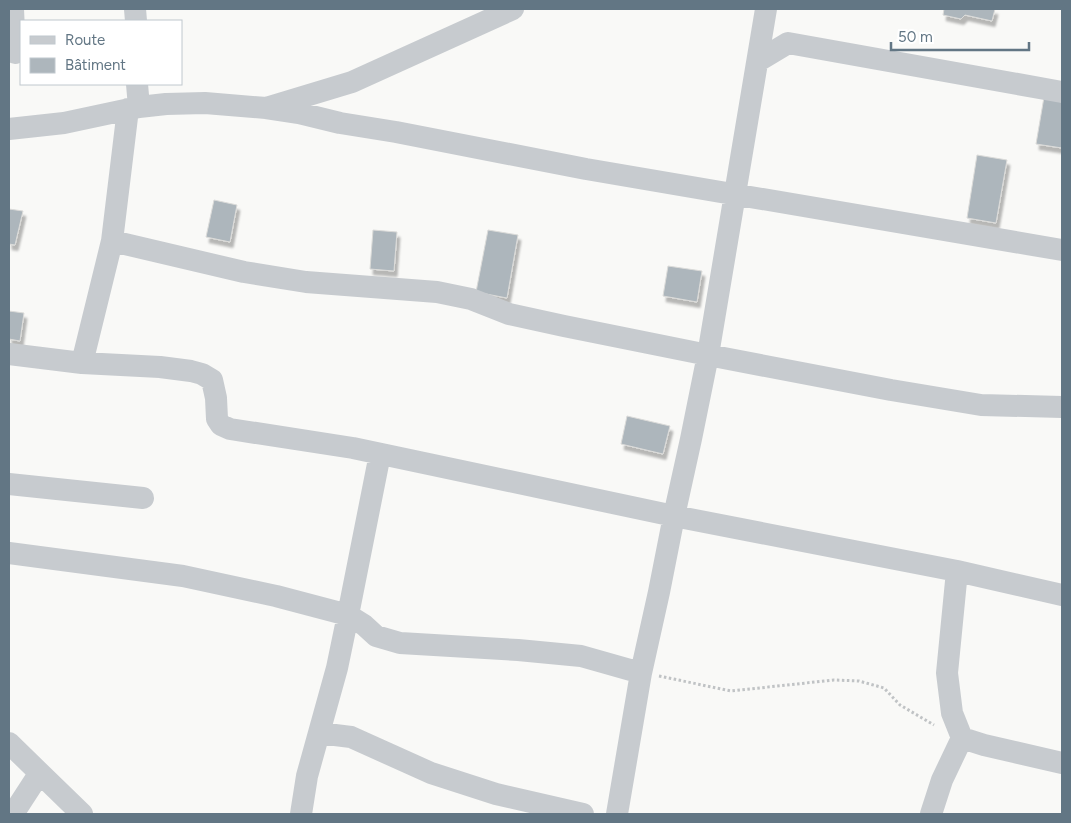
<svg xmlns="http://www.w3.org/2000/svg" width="1071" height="823" viewBox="0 0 1071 823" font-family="Figtree,sans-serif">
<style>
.building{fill:#adb6bc;stroke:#dbdbd9;filter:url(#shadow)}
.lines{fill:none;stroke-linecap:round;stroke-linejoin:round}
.path{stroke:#c0c3c5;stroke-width:3;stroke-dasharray:2.5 2.5;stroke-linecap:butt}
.minor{stroke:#c7cbcf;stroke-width:22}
</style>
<defs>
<filter id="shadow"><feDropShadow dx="3" dy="5.5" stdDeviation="1" flood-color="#0004"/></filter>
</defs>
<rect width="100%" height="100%" fill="#f9f9f7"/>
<path class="building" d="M944 9H995L992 21 965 15 961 19 943 15Z
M1044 97 1062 100V148L1036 144Z
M977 155 1007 160 996 223 967 218Z
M214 200 237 205 230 242 206 237Z
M9 209 23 211 15 245 9 244Z
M373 230 397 232 394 271 370 269Z
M488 230 518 235 507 298 476 292Z
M668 266 702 271 697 302 663 296Z
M9 311 24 313 20 341 9 339Z
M627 416 670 426 663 454 621 444Z"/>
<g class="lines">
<path class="path" d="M659 676 731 691 834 680 859 681 884 688 900 705 934 725"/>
<path class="minor" d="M13 9 15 53
M135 9 136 21
M758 61 788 43 1062 92
M137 84 139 107
M266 108 299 113 340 123 396 132 586 169 1062 250
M9 129 64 123 139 107 166 104 205 103 266 108 352 82 513 9
M112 241 244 272 306 282 437 292 471 299 509 314 564 326 708 355 891 390 981 405 1062 407
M9 354 82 363 160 367 191 371 202 374 212 380 216 398 217 419 221 425 230 429 353 448 674 516 957 571 1062 595
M82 363 112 241 128 109
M9 484 143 498
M9 553 183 576 276 596 348 615 364 625 376 636 400 643 518 650 581 656 641 673
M319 733 351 737 431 773 496 794 583 814
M962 738 984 745 1062 763
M9 743 82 814
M13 814 39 774
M301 814 307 776 337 668 348 615 380 454
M617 814 641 673 659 592 674 516 691 439 708 355 766 9
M931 814 942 780 962 738 952 713 947 673 957 571"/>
</g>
<rect width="1071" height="823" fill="none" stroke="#627684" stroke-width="20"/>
<rect x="20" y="20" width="162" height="65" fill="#ffffff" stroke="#c0c8ce"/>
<rect x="30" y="36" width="25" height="8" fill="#c7cbcf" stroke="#c0c8ce"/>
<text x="65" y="45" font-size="15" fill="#627684">Route</text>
<rect x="30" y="58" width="25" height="15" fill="#adb6bc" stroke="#c0c8ce"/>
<text x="65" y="70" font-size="15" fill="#627684">Bâtiment</text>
<path d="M891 42v8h138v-8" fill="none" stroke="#627684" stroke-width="2.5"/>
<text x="898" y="42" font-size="15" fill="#627684" stroke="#ffffff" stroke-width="4" paint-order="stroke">50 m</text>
</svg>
